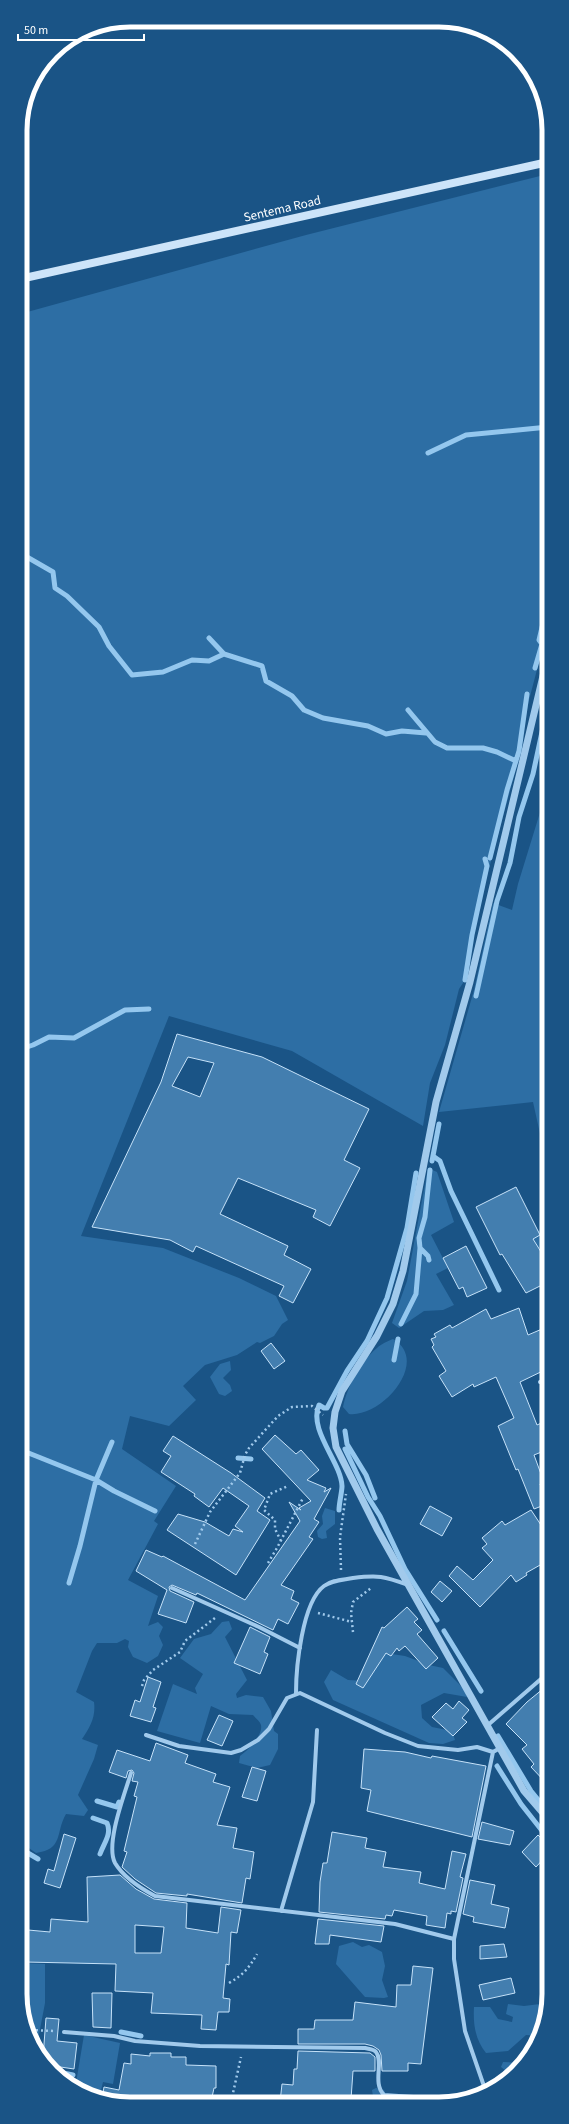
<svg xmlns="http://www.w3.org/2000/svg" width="569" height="2124" viewBox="0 0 569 2124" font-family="'Source Sans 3',sans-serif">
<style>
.green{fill:#2d6ea4}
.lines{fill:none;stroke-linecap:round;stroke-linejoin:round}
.stream{stroke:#94c7ee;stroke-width:5}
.building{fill:#437eaf;stroke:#c6e2f9;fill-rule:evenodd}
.path{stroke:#a1caec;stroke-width:2.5;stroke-dasharray:2 3;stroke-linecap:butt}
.minor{stroke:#a1caec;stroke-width:4}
.tertiary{stroke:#a1caec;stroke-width:7}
.secondary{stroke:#cde4f9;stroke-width:8}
.labels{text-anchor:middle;stroke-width:3;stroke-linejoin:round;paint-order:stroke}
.street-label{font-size:13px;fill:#fff;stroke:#1a5486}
.rim{fill:none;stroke:#fff;stroke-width:5}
</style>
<rect width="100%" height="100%" fill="#1a5486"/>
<path class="green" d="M548 174V628L529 700 514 776 474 924 465 980 459 989 445 1045 430 1083 423 1126 292 1051 169 1016 81 1236 163 1248 239 1278 276 1296 288 1320 282 1324 274 1336 260 1343 257 1342 237 1355 205 1365 183 1386 196 1400 169 1426 130 1416 122 1449 176 1486 154 1521 158 1524 128 1580 158 1596 148 1626 158 1622 163 1627 159 1636 163 1645 158 1656 147 1663 133 1657 128 1647 129 1641 125 1639 117 1643H97L92 1651 76 1692 94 1702C96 1717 90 1727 82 1739L98 1745 94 1759 78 1795 88 1810 84 1816 66 1814C55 1833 64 1849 36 1853L23 1844 21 1845 20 314 306 235Z
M20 180 28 192 20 229Z
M546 793 548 794V1146L543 1147 533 1102 439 1112 474 990 493 903 512 910 518 884Z
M428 1168 437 1172 454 1222 431 1235 448 1268 436 1274 454 1305 443 1310 424 1311 399 1328 392 1323 407 1281Z
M548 1227V1253L543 1248 528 1247 525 1241 538 1231Z
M393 1339C431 1361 382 1418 349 1414L343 1407C347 1387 361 1361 377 1348 381 1344 388 1341 393 1339Z
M230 1361 231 1370 223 1378 230 1385 232 1391 225 1396 219 1394 210 1377 220 1364Z
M325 1508 335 1511V1524L326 1531 327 1538 322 1539 318 1537 317 1531 323 1524 322 1516Z
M229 1621 232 1629 225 1637 247 1680 236 1694 237 1698 246 1695 263 1697 271 1711 274 1731 278 1734V1749L270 1765 257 1768 239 1763 240 1756C248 1750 263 1736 261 1725 260 1721 255 1718 253 1715L229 1714 211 1706 200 1743 157 1731 173 1684 197 1694 195 1688 203 1674 180 1658 194 1639 211 1634 222 1622Z
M385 1653 405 1656 429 1665 443 1668 465 1690 467 1697 444 1693 421 1705 422 1718 432 1727 452 1731 455 1740 443 1744 429 1743 333 1700 324 1682 331 1670 348 1680 366 1681Z
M353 1942 362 1947 369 1945 382 1952 385 1966 382 1980 388 1997 384 1998 365 1997 336 1964 339 1946Z
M21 1963 45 1964V2003L37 2045 21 2009Z
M548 2003 541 2036 526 2035 508 2051 486 2053C475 2039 473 2024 474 2007H490L498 2019 512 2022 513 2017 506 2014 508 2004 524 2006Z
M84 2035 120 2043 113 2084 103 2082 99 2098 75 2089Z
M503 2062 524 2063 511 2075 501 2067Z
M376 2088 384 2090 390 2103H374L372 2090Z"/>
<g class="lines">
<path class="stream" d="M428 453 466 435 548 427
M20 553 53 572 55 588 67 596 99 627 109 646 132 675 163 672 192 660 209 661 224 654
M209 638 224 654 262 666 266 681 292 696 304 710 323 718 368 726 386 734 402 731 426 733
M535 668 542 644 539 640 548 602
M408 710 435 742 447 748H483L497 752 516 761
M490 858 507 790 519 751 527 694
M465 980 472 935 487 866 485 859
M476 996 497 901 510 863 519 817 533 774 548 704
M21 1049 33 1045 49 1037 74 1038 125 1010 149 1009
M433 1156 440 1161 451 1191 499 1290
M432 1161 439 1124
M429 1260 428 1256 420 1248 419 1238 425 1217 430 1170
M401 1324 416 1294 420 1248
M394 1360 398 1339
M345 1431 347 1444 366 1475 375 1498
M345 1449 368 1497 380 1516 405 1569 437 1620
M21 1450 96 1480 114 1491 155 1511
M238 1458 251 1459
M339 1510C339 1503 342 1492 342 1486 341 1462 308 1430 319 1405L324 1408H327L347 1371 367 1341 387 1298 407 1228 416 1173
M69 1583 80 1546 96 1480 112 1442
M444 1631 481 1691
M498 1736 531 1791 549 1813
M497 1766 521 1804 547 1837
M97 1801 117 1807 119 1802
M93 1818 107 1823C112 1834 104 1843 100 1854
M21 1849 38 1859
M121 2032 141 2036
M53 2071 73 2075"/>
</g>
<path class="building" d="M177 1034 262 1057 369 1109 344 1160 360 1168 330 1226 313 1217 316 1210 238 1178 220 1214 288 1246 284 1255 311 1269 293 1303 279 1296 284 1286 196 1246 193 1252 170 1240 92 1227 161 1082ZM188 1057 214 1063 200 1097 172 1086Z
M516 1187 540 1235 533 1239 548 1263V1282L526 1293 502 1254 500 1255 476 1207Z
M466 1246 487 1288 467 1297 463 1287 459 1289 443 1258Z
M519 1308 528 1335 549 1326V1368L520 1382 537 1425 548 1420 549 1449 534 1455 544 1482 540 1484 547 1504 534 1509 518 1469 516 1470 498 1426 514 1418 496 1377 474 1387 473 1384 452 1397 439 1376 446 1371 432 1347 434 1345 431 1339 436 1337 434 1334 450 1325 452 1328 486 1309 491 1319Z
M271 1343 285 1361 274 1369 261 1351Z
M275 1435 296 1454 301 1450 319 1470 307 1480 326 1488 324 1492 331 1488 314 1519 319 1522 309 1537 313 1539 281 1585 294 1591 291 1599 299 1603 288 1624 278 1619 273 1630 197 1593 196 1595 172 1585 169 1587 170 1591 194 1602 186 1623 158 1614 167 1590 136 1571 146 1550 162 1557 163 1556 245 1600 300 1521 289 1502 301 1510 299 1508 311 1501 262 1449Z
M173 1436 231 1473 265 1498 257 1511 270 1520 236 1575 167 1530 178 1514 205 1522 229 1536 233 1529 243 1532 235 1526 249 1506 223 1488 209 1507 194 1496 195 1494 161 1472 171 1456 163 1451Z
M430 1506 452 1518 442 1536 420 1524Z
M531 1510 549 1537V1560L526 1573 527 1575 516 1582 511 1575 480 1607 449 1576 457 1566 473 1580 493 1560 482 1548 487 1544 482 1538 502 1521 505 1525Z
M440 1581 452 1591 442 1602 431 1592Z
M407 1607 418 1619 414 1622 422 1630 417 1634 438 1658 426 1669 405 1646 399 1651 397 1648 391 1656 386 1653 363 1688 356 1684 382 1627 384 1628Z
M250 1627 270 1637 264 1652 268 1654 260 1674 234 1663Z
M148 1677 161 1682 153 1707 156 1708 151 1722 130 1716 135 1700 140 1702Z
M549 1684V1786L531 1767 534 1764 522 1749 527 1745 506 1724 527 1702Z
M459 1701 469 1710 462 1718 467 1722 453 1736 432 1717 446 1703 453 1709Z
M219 1715 233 1721 222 1746 207 1740Z
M156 1743 188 1755 185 1763 216 1774 213 1782 230 1787 217 1825 237 1828 233 1848 254 1852 250 1879 246 1878 242 1903 187 1894V1896L156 1893 135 1879 122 1867 127 1852 124 1851 137 1797 134 1796 138 1782 132 1781 134 1773 132 1770 128 1771 126 1778 109 1772 117 1750 150 1761Z
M364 1749 405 1752 431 1758 432 1756 486 1766 472 1837 367 1811 371 1790 361 1788Z
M252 1767 266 1771 257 1801 242 1797Z
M482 1822 514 1831 510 1845 478 1839Z
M332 1832 367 1838 365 1848 386 1852 383 1867 421 1872 419 1883 445 1889 452 1851 466 1854 460 1877 463 1878 456 1912 451 1911V1914L447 1913 445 1928 426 1925 427 1916 394 1910 392 1916 386 1915 385 1919 319 1912 320 1882 323 1863H327Z
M64 1834 76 1838 60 1888 44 1883 48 1869 54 1871Z
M538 1835 549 1846V1853L536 1867 522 1852Z
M120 1875 136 1889 154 1899 187 1903 186 1928 218 1933 221 1907 241 1910 237 1933 231 1932 229 1965 226 1964 223 1998 230 1999 229 2012H218L216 2030 201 2029 202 2015 151 2013 153 1993 115 1991 116 1964 25 1962 28 1930 50 1932 51 1919 88 1922 87 1877ZM135 1925 164 1927 161 1953H135Z
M470 1880 495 1885 491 1904 509 1908 505 1928 473 1922 474 1917 463 1914Z
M318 1919 384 1926 381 1942 330 1935 329 1944H315Z
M504 1944 507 1957 480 1959V1946Z
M413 1966 433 1968 421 2064 408 2063V2071H382L381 2055 379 2050 373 2046 365 2044H298V2029H314L315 2020H353L355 2002 396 2007 397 1985H411Z
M511 1978 515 1993 483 2000 479 1985Z
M92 1993H112L111 2028 93 2027Z
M46 2018 59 2019 57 2041 77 2043 74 2069 47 2065 43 2057Z
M298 2051 370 2053 375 2057V2071H353L351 2099 280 2102 282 2084 293 2085 294 2069H297Z
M150 2053H171V2057H186V2065L216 2066V2088H214L211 2102H108L102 2099 104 2087 119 2090 124 2063 131 2064V2054L150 2056Z"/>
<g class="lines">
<path class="path" d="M281 1541 275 1529V1520L264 1510 270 1494 288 1486
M195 1544 210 1512 240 1473 245 1455 249 1448 278 1416 292 1407 312 1406 323 1415
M268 1563 277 1548 303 1498
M341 1570 340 1537 346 1494
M318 1613 352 1622
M353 1632 351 1613 353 1602 371 1588
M142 1686 144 1680 153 1670 180 1652 185 1641 215 1618
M229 1983C243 1975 249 1968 257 1954
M31 2030 54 2031
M231 2102 241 2057"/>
<path class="minor" d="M540 1382 549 1379
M543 1464 549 1462
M172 1588 259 1627 300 1648
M296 1693C296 1668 302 1602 324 1586 332 1580 342 1580 353 1578 378 1575 384 1576 408 1585
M488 1725 549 1672
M146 1735 179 1746 231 1753 241 1750 258 1740 269 1729 287 1698 300 1693 385 1733 418 1746 458 1750 477 1747 493 1752
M131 1773C125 1793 105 1844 115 1863 124 1878 140 1888 155 1896L395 1924 454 1939
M281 1911 313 1802 317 1730
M64 2032 114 2036 135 2041 200 2046 365 2048C368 2049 374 2049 376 2052 384 2062 372 2083 384 2095L443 2099 486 2091
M486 2092 465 2031 454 1959V1939L493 1752 500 1748"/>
<path class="tertiary" d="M548 655 470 982 436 1102 403 1271 393 1304 377 1336 342 1391 335 1412 333 1428 336 1447 377 1529 524 1791 549 1820"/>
<path class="secondary" d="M20 279 548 162"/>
</g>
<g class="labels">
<g class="street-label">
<text transform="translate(282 208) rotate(-13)" y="5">Sentema Road</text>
</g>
</g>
<path d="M0 0H569V2124H0ZM130 27H439A103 103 0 0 1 542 130V1994A103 103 0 0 1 439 2097H130A103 103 0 0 1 27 1994V130A103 103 0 0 1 130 27Z" fill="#1a5486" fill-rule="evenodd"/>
<path class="rim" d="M130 27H439A103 103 0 0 1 542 130V1994A103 103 0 0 1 439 2097H130A103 103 0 0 1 27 1994V130A103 103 0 0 1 130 27Z"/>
<path d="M18 34v6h126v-6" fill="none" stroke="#ffffff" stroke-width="2"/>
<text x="24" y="34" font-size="12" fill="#ffffff" stroke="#1a5486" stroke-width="3" paint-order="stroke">50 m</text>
</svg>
